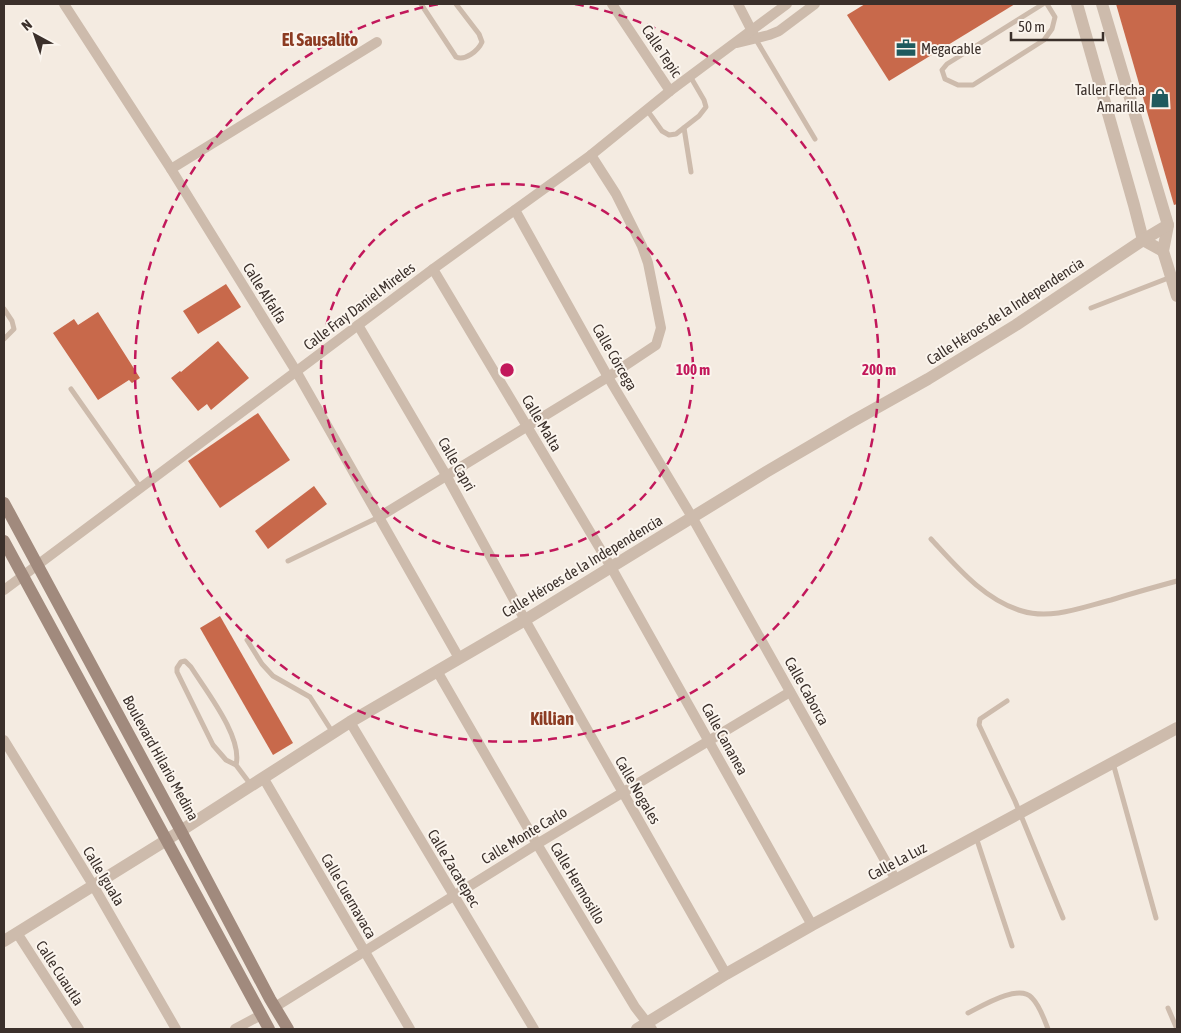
<svg xmlns="http://www.w3.org/2000/svg" width="1181" height="1033" font-family="'Asap Condensed',sans-serif">
<style>
.building{fill:#c8694b}
.lines{fill:none;stroke-linecap:round;stroke-linejoin:round}
.service{stroke:#cdbbac;stroke-width:5}
.minor{stroke:#cdbbac;stroke-width:10}
.tertiary{stroke:#cdbbac;stroke-width:12}
.secondary{stroke:#a18a7d;stroke-width:12}
.ring{fill:none;stroke:#c2185b;stroke-width:2.5;stroke-dasharray:9 6}
.labels{text-anchor:middle;dominant-baseline:central;stroke-width:4;stroke-linejoin:round;paint-order:stroke}
.poi-label{font-size:15px;fill:#3b302b;stroke:#fbf5ee;text-anchor:start}
.street-label{font-size:15px;fill:#3b302b;stroke:#fbf5ee}
.quarter-label{font-size:18px;font-weight:bold;fill:#8c3b22;stroke:#fbf5ee}
.centre{fill:#c2185b;stroke:#fbf5ee;stroke-width:2.5}
.ring-label{font-size:15px;text-anchor:middle;font-weight:bold;fill:#c2185b;stroke:#fbf5ee;stroke-width:4;stroke-linejoin:round;paint-order:stroke}
</style>
<rect width="100%" height="100%" fill="#f4ebe1"/>
<!-- building -->
<g class="building">
<polygon points="865,4 1015,4 889,81 847,15"/>
<polygon points="1116,4 1177,4 1177,204 1174,205"/>
<polygon points="226,284 241,307 198,334 183,311"/>
<polygon points="98,312 140,378 132,383 129,380 98,400 53,333 74,319 78,325"/>
<polygon points="218,341 249,378 211,410 207,404 198,411 171,378 180,371 181,372"/>
<polygon points="258,413 290,460 220,508 188,461"/>
<polygon points="314,486 327,504 268,549 255,531"/>
<polygon points="220,616 293,743 273,755 200,628"/>
</g>
<g class="lines">
<!-- service -->
<g class="service">
<path d="M421,4l35,53c9,4 22,-6 26,-15l-3,-8 -23,-30"/>
<polyline points="1043,4 947,64 942,70 945,79 958,85 973,85 1044,40 1052,29 1055,17 1047,4"/>
<polyline points="755,38 815,139"/>
<polyline points="647,110 662,131 669,135 676,134 699,116 706,107 704,100 690,76"/>
<polyline points="684,128 691,172"/>
<polyline points="1091,308 1171,277"/>
<polyline points="4,309 12,321 14,329 4,339"/>
<polyline points="71,389 140,487"/>
<path d="M931,539c25,27 53,61 91,72 29,9 61,-4 89,-11 22,-7 44,-13 66,-19"/>
<polyline points="288,561 379,517"/>
<polyline points="247,640 262,664 273,676 310,697 333,733"/>
<polyline points="1007,701 980,719 979,725 1015,801 1063,918"/>
<polyline points="1113,763 1156,918"/>
<path d="M236,765c7,-28 -30,-74 -45,-98l-6,-6 -4,1 -4,6v4l36,73 13,15 10,5 15,20"/>
<polyline points="976,837 1012,946"/>
<polyline points="1168,1008 1177,1029"/>
<path d="M968,1013c14,-7 51,-30 64,-15 8,8 12,21 16,31"/>
</g>
<!-- minor -->
<g class="minor">
<polyline points="64,4 171,169 296,371 459,658"/>
<polyline points="612,4 670,91"/>
<polyline points="738,4 754,35"/>
<polyline points="737,43 769,35 779,31 815,4"/>
<polyline points="171,169 377,42"/>
<polyline points="515,210 608,377 692,517 896,880"/>
<polyline points="433,269 611,567 812,925"/>
<polyline points="358,325 446,475 525,620 726,974"/>
<polyline points="379,517 608,377 656,345 661,328 648,263 642,246 616,194 591,155"/>
<polyline points="4,590 433,269 591,155 670,91 787,4"/>
<polyline points="437,671 537,844 635,1007 652,1029"/>
<polyline points="350,722 534,1029"/>
<polyline points="4,740 93,885 176,1029"/>
<polyline points="264,779 410,1029"/>
<polyline points="17,933 79,1029"/>
<polyline points="275,1007 537,844 790,692"/>
<polyline points="235,1029 261,1015"/>
</g>
<!-- tertiary -->
<g class="tertiary">
<polyline points="1077,4 1134,205 1143,240 1163,251"/>
<polyline points="1102,4 1168,225 1163,251 1177,296"/>
<polyline points="4,941 165,841 350,722 525,620 766,472 853,421 928,379 1016,325 1143,240 1168,225"/>
<polyline points="637,1029 726,974 812,925 1177,728"/>
</g>
<!-- secondary -->
<g class="secondary">
<polyline points="4,503 181,831 270,999 288,1029"/>
<polyline points="4,541 269,1029"/>
</g>
</g>
<!-- distance rings -->
<g class="ring">
<circle cx="507" cy="370" r="186"/>
<path d="M575 4A372 372 0 1 1 439 4"/>
</g>
<!-- icons -->
<defs>
<symbol id="office-bare" viewBox="-9 -9 18 18"><path d="M-6-3h4V-5.5h4V-3h4V5H-6ZM-1-4.5V-3h2v-1.5ZM-6 0V1H6V0Z" fill="#1f5a5e" stroke="#fbf5ee" stroke-width="2.5" paint-order="stroke"/></symbol>
<symbol id="shop-bare" viewBox="-9 -9 18 18"><path d="M-5-2.5h2.3a2.7 3.5 0 0 1 5.4 0H5L5.5 6h-11ZM-1.5-2.5h3a1.5 2.3 0 0 0-3 0Z" fill="#1f5a5e" stroke="#fbf5ee" stroke-width="2.5" paint-order="stroke"/></symbol>
</defs>
<g fill-rule="evenodd">
<use href="#office-bare" x="892" y="34" width="28" height="28"/>
<use href="#shop-bare" x="1146" y="84" width="28" height="28"/>
</g>
<g class="labels">
<!-- poi labels -->
<g class="poi-label">
<text x="921" y="48">Megacable</text>
<text x="1145" y="89" text-anchor="end">Taller Flecha<tspan x="1145" dy="17">Amarilla</tspan></text>
</g>
<!-- street labels -->
<g class="street-label">
<text transform="translate(662 51) rotate(56)">Calle Tepic</text>
<text transform="translate(265 293) rotate(58)">Calle Alfalfa</text>
<text transform="translate(359 306) rotate(-37)">Calle Fray Daniel Mireles</text>
<text transform="translate(1005 311) rotate(-33)">Calle Héroes de la Independencia</text>
<text transform="translate(615 357) rotate(60)">Calle Córcega</text>
<text transform="translate(542 423) rotate(59)">Calle Malta</text>
<text transform="translate(457 464) rotate(60)">Calle Capri</text>
<text transform="translate(582 566) rotate(-31)">Calle Héroes de la Independencia</text>
<text transform="translate(807 691) rotate(61)">Calle Caborca</text>
<text transform="translate(725 739) rotate(61)">Calle Cananea</text>
<text transform="translate(161 758) rotate(61)">Boulevard Hilario Medina</text>
<text transform="translate(638 790) rotate(60)">Calle Nogales</text>
<text transform="translate(524 835) rotate(-31)">Calle Monte Carlo</text>
<text transform="translate(897 861) rotate(-28)">Calle La Luz</text>
<text transform="translate(454 868) rotate(59)">Calle Zacatepec</text>
<text transform="translate(104 876) rotate(59)">Calle Iguala</text>
<text transform="translate(578 883) rotate(59)">Calle Hermosillo</text>
<text transform="translate(349 896) rotate(60)">Calle Cuernavaca</text>
<text transform="translate(60 973) rotate(57)">Calle Cuautla</text>
</g>
<!-- quarter labels -->
<g class="quarter-label">
<text x="320" y="39">El Sausalito</text>
<text x="552" y="718">Killian</text>
</g>
</g>
<circle cx="507" cy="370" r="8" class="centre"/>
<g class="ring-label">
<text x="693" y="375">100 m</text>
<text x="879" y="375">200 m</text>
</g>
<!-- border -->
<rect width="1181" height="1033" fill="none" stroke="#3b302b" stroke-width="10"/>
<!-- north arrow -->
<g transform="translate(35 35) rotate(320)" stroke="#fbf5ee" stroke-width="4" paint-order="stroke">
<path d="M0-4L9 19L0 12L-9 19Z" fill="#3b302b"/>
<text y="-8" font-size="14" font-weight="bold" text-anchor="middle" fill="#3b302b">N</text>
</g>
<!-- scale -->
<path d="M1011 32v8h92v-8" fill="none" stroke="#3b302b" stroke-width="2.5"/>
<text x="1018" y="32" font-size="15" fill="#3b302b" stroke="#fbf5ee" stroke-width="4" paint-order="stroke">50 m</text>
</svg>
